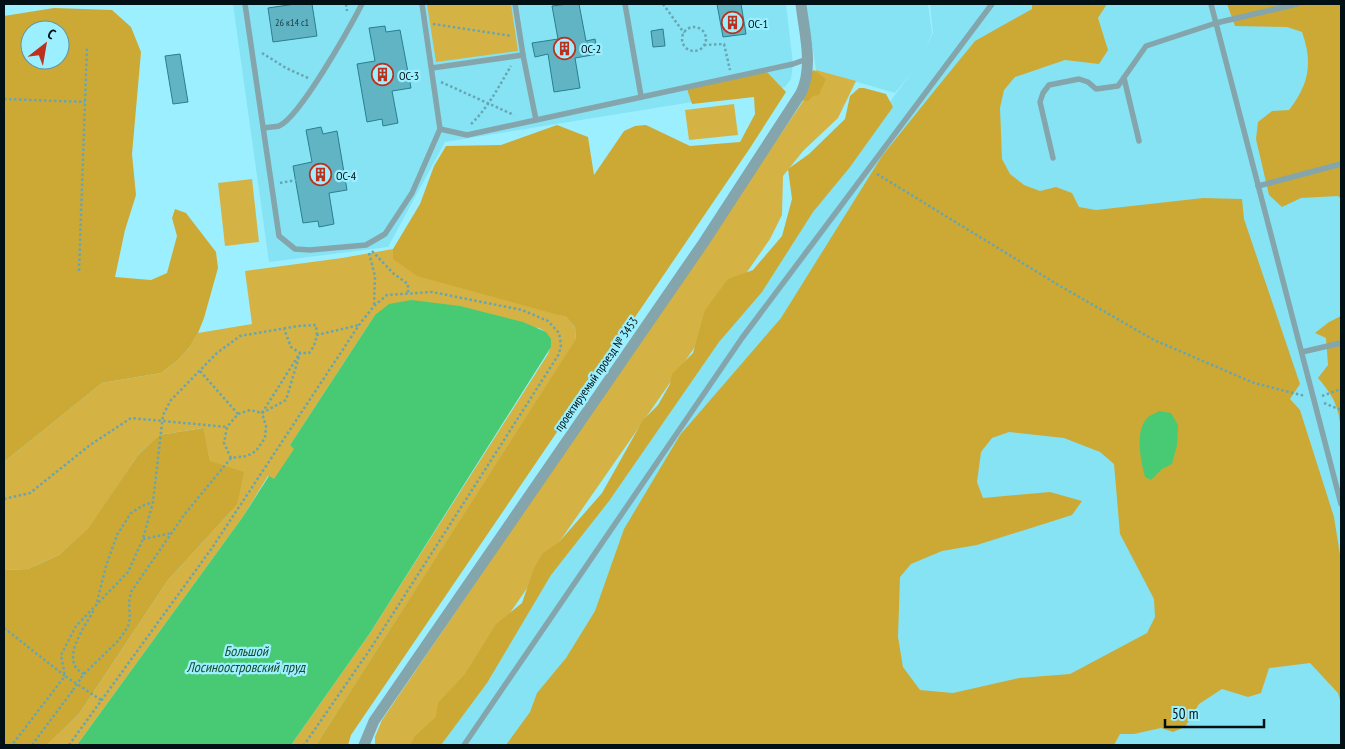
<svg xmlns="http://www.w3.org/2000/svg" width="1345" height="749" font-family="'PT Sans Narrow',sans-serif">
<style>
.built{fill:#86e3f4}
.green{fill:#d5b244}
.forest{fill:#cca935;fill-rule:evenodd}
.water{fill:#48ca74}
.building{fill:#61b4c3;stroke:#287f8e}
.lines{fill:none;stroke-linecap:round;stroke-linejoin:round}
.path{stroke:#68a5b1;stroke-width:2.5;stroke-dasharray:2.5 2.5;stroke-linecap:butt}
.lane{stroke:#84a5ab;stroke-width:5.5}
.street{stroke:#84a5ab;stroke-width:11}
.path-bridge{stroke:#68a5b1;stroke-width:2.5;stroke-dasharray:2.5 2.5;stroke-linecap:butt}
.labels{text-anchor:middle;dominant-baseline:central;stroke-width:4.5;stroke-linejoin:round;paint-order:stroke}
.number-label{font-size:10px;fill:#183940}
.poi-label{font-size:12px;fill:#001015;stroke:#9cefff;text-anchor:start}
.street-label{font-size:12px;fill:#001015;stroke:#9cefff}
.water-label{font-size:14px;font-style:italic;fill:#194b29;stroke:#9cefff}
</style>
<rect width="100%" height="100%" fill="#9cefff"/>
<!-- built -->
<g class="built">
<polygon points="233,4 786,4 793,64 791,79 785,87 445,142 388,247 269,262"/>
<polygon points="806,4 928,4 932,33 926,47 933,33 930,4 1341,4 1341,745 428,745 764,272 912,72 895,93 816,70"/>
</g>
<!-- green -->
<g class="green">
<polygon points="427,4 511,4 518,51 436,62"/>
<polygon points="816,70 856,81 838,118 803,151 783,176 782,215 770,239 418,745 375,745 375,737 382,720 810,91"/>
<polygon points="734,104 738,135 689,140 685,110"/>
<polygon points="252,179 259,242 225,246 218,183"/>
<path d="M393,249v10l173,58 9,10 1,13 -260,405h-25l79,-112 178,-279c5,-12 3,-20 -9,-26l-164,-13 -85,130 5,3 -21,32 -6,-4 -26,42 -165,227h-30l32,-31 89,-134 69,-75 -27,-44 -8,-33 -43,7 -21,20 -50,75 -29,25 -31,14 -24,1v-108l98,-79 59,-10 16,-12 12,-13 9,-15 54,-9 -7,-53 97,-13z"/>
</g>
<!-- forest -->
<g class="forest">
<path d="M1032,4h75l-9,14 10,32 -9,14 -34,-4 -50,17 -11,13 -4,18 2,51 8,15 14,11 16,6 16,-4 16,6 7,14 17,3 107,-12 39,1 2,20 56,165 -10,15 10,11 34,107 7,44v142l-3,-10 -28,-30 -41,5 -8,25 -13,4 -26,-8 -23,15 -14,23 -12,5 -12,-4 -27,6h-14l-6,11h-608l24,-33 7,-19 29,-35 29,-47 29,-82 56,-94 101,-117 101,-162 53,-66 40,-49 57,-32zM1009,432l55,6 36,14 14,12 6,70 34,65 1,18 -8,16 -77,41 -51,4 -66,15 -33,-3 -17,-23 -5,-30 2,-60 11,-13 31,-13 35,-6 95,-30 10,-14 -32,-9 -67,6 -6,-16 4,-30 11,-14z"/>
<path d="M1227,4h114v195l-3,-3 -37,2 -19,9 -13,-12 -13,-56 2,-17 14,-11 17,-1c20,-26 24,-47 13,-78l-15,-5 -52,-1z"/>
<path d="M54,8l58,2 19,17 10,25 -9,102 4,41 -11,35 -10,47 36,3 16,-7 10,-37 -5,-18 3,-9 11,4 30,39 2,16 -14,50 -6,15 -9,15 -12,13 -16,12 -59,10 -98,79v-446zM30,30h30v30h-30z"/>
<polygon points="814,70 826,79 819,95 813,96 808,101 800,100 811,72"/>
<polygon points="767,72 786,92 750,148 351,735 348,745 316,745 576,339 575,327 566,317 417,276 393,259 393,249 420,204 434,166 446,146 501,145 557,125 588,137 594,175 624,131 635,126 646,125 690,146 740,142 755,114 754,97 692,104 687,89"/>
<polygon points="859,88 864,88 886,94 893,107 850,167 813,212 762,292 719,342 609,501 551,575 487,683 441,745 410,745 415,736 436,717 438,703 465,674 496,624 522,603 534,568 543,553 559,542 602,493 643,420 658,405 670,384 672,374 693,353 705,310 728,279 753,270 782,236 792,199 788,169 809,154 845,119 850,96"/>
<path d="M1341,316v121c-1,-27 -5,-38 -23,-59l10,-13 -2,-27 -11,-5 14,-11z"/>
<polygon points="203,428 210,461 244,472 237,505 168,580 79,714 47,745 4,745 4,570 28,569 59,555 88,529 138,455 159,435"/>
</g>
<!-- water -->
<g class="water">
<polygon points="411,300 460,306 523,322 546,332 551,339 551,347 370,633 291,745 77,745 242,518 269,476 274,479 294,449 290,445 375,315 389,304"/>
<path d="M1159,411l12,2 7,12 -1,20 -5,19 -10,5 -11,11 -6,-3c-4,-16 -11,-47 3,-60 3,-2 8,-4 11,-6z"/>
</g>
<!-- building -->
<g class="building">
<polygon points="295,4 312,4 317,36 273,42 268,8"/>
<polygon points="568,4 579,4 586,41 595,39 598,54 575,58 580,88 554,92 548,54 535,57 532,43 558,39 552,6"/>
<polygon points="717,4 741,4 746,34 723,37"/>
<polygon points="385,26 386,32 400,30 411,88 392,91 398,123 383,126 382,119 367,122 357,64 375,61 369,28"/>
<polygon points="663,29 665,46 653,47 651,31"/>
<polygon points="180,54 188,102 173,104 165,56"/>
<polygon points="321,127 323,134 337,131 347,190 329,193 334,224 319,227 318,221 303,223 293,166 312,162 306,130"/>
</g>
<g class="lines">
<!-- path -->
<g class="path">
<polyline points="346,4 347,11"/>
<polyline points="663,4 684,33"/>
<polyline points="433,24 512,36"/>
<circle cx="694" cy="39" r="12"/>
<polyline points="704,45 724,44 730,70"/>
<polyline points="262,53 286,68 308,78"/>
<polyline points="441,82 514,115"/>
<polyline points="4,99 85,102"/>
<path d="M471,124c17,-16 28,-38 40,-58"/>
<polyline points="877,174 1060,286 1154,340 1254,383 1305,396"/>
<polyline points="280,183 296,180"/>
<polyline points="372,251 394,274 408,284 408,293"/>
<polyline points="369,253 375,276 374,306"/>
<polyline points="79,271 87,47"/>
<polyline points="200,371 238,414"/>
<polyline points="1322,396 1341,389"/>
<polyline points="1324,403 1341,410"/>
<polyline points="231,458 224,443 227,427 238,414 250,410 262,413 300,353 291,347 284,329"/>
<polyline points="4,499 30,493 90,445 131,418 227,427"/>
<polyline points="143,539 172,533"/>
<polyline points="97,602 106,566 117,535 131,513 142,506 153,502"/>
<polyline points="4,628 65,676 12,745"/>
<path d="M84,674c-26,-13 1,-47 10,-64"/>
<polyline points="81,678 84,674 118,641 128,627 130,618 129,603 131,592 184,515 231,458 247,456 256,451 265,438 266,426 262,413 286,400 300,353 309,353 314,346 317,335 359,325"/>
<polyline points="101,700 65,676 61,655 76,626 128,572 143,539 153,502 163,415 171,400 217,353 240,336 298,326 316,325 317,335"/>
<polyline points="32,745 73,690"/>
<polyline points="69,745 212,548 359,325 374,306 387,295 432,292 522,310 548,321 559,333 561,345 559,354 371,648 304,745"/>
</g>
<!-- lane -->
<g class="lane">
<polyline points="245,4 279,236 295,249 310,250 366,245 385,234 412,193 440,129 422,4"/>
<polyline points="515,4 523,55"/>
<polyline points="625,4 641,96"/>
<polyline points="1211,4 1341,504"/>
<polyline points="432,68 523,55 536,120"/>
<polyline points="1124,78 1139,141"/>
<path d="M264,128c4,-1 11,-1 15,-2 21,-9 71,-99 83,-122"/>
<polyline points="440,129 467,135 793,64 807,59"/>
<polyline points="1053,158 1040,102 1043,93 1049,85 1079,79 1088,82 1096,89 1118,86 1146,46 1216,23 1297,4"/>
<polyline points="1258,186 1341,164"/>
<polyline points="1302,352 1341,343"/>
<polyline points="464,745 742,338 992,4"/>
</g>
<!-- street -->
<path class="street" d="M364,745l10,-24 330,-479 97,-149c13,-27 3,-61 0,-89"/>
<!-- path-bridge -->
<polyline class="path-bridge" points="73,690 81,678"/>
</g>
<!-- icons -->
<defs>
<symbol id="building-ring" viewBox="-11 -11 22 22"><circle r="9.5" fill="#9cefff" stroke="#bd301e" stroke-width="1.5"/><path d="M-4-6H4V6H1V3H-1V6H-4ZM-2.5-4.3h1.7v1.8h-1.7ZM.8-4.3h1.7v1.8H.8ZM-2.5-1h1.7V.8h-1.7ZM.8-1h1.7V.8H.8Z" fill="#bd301e"/></symbol>
</defs>
<g fill-rule="evenodd">
<use href="#building-ring" x="720" y="10" width="25" height="25"/>
<use href="#building-ring" x="552" y="36" width="25" height="25"/>
<use href="#building-ring" x="370" y="62" width="25" height="25"/>
<use href="#building-ring" x="308" y="162" width="25" height="25"/>
</g>
<g class="labels">
<!-- number labels -->
<g class="number-label">
<text x="292" y="22">26 к14 с1</text>
</g>
<!-- poi labels -->
<g class="poi-label">
<text x="748" y="23">ОС-1</text>
<text x="581" y="48">ОС-2</text>
<text x="399" y="75">ОС-3</text>
<text x="336" y="175">ОС-4</text>
</g>
<!-- street labels -->
<g class="street-label">
<text transform="translate(596 374) rotate(-55)">проектируемый проезд № 3453</text>
</g>
<!-- water labels -->
<g class="water-label">
<text x="246" y="651">Большой<tspan x="246" dy="16">Лосиноостровский пруд</tspan></text>
</g>
</g>
<!-- border -->
<rect width="1345" height="749" fill="none" stroke="#001015" stroke-width="10"/>
<!-- north arrow -->
<g transform="translate(45 45) rotate(31)"><circle r="24" fill="#9cefff" stroke="#5e96a1"/>
<path d="M0-4L9 19L0 12L-9 19Z" fill="#bd301e"/>
<text y="-8" font-size="14" font-weight="bold" text-anchor="middle" fill="#001015">С</text>
</g>
<!-- scale -->
<path d="M1165 719v8h99v-8" fill="none" stroke="#001015" stroke-width="2.5"/>
<text x="1172" y="719" font-size="15" fill="#001015" stroke="#9cefff" stroke-width="4" paint-order="stroke">50 m</text>
</svg>
